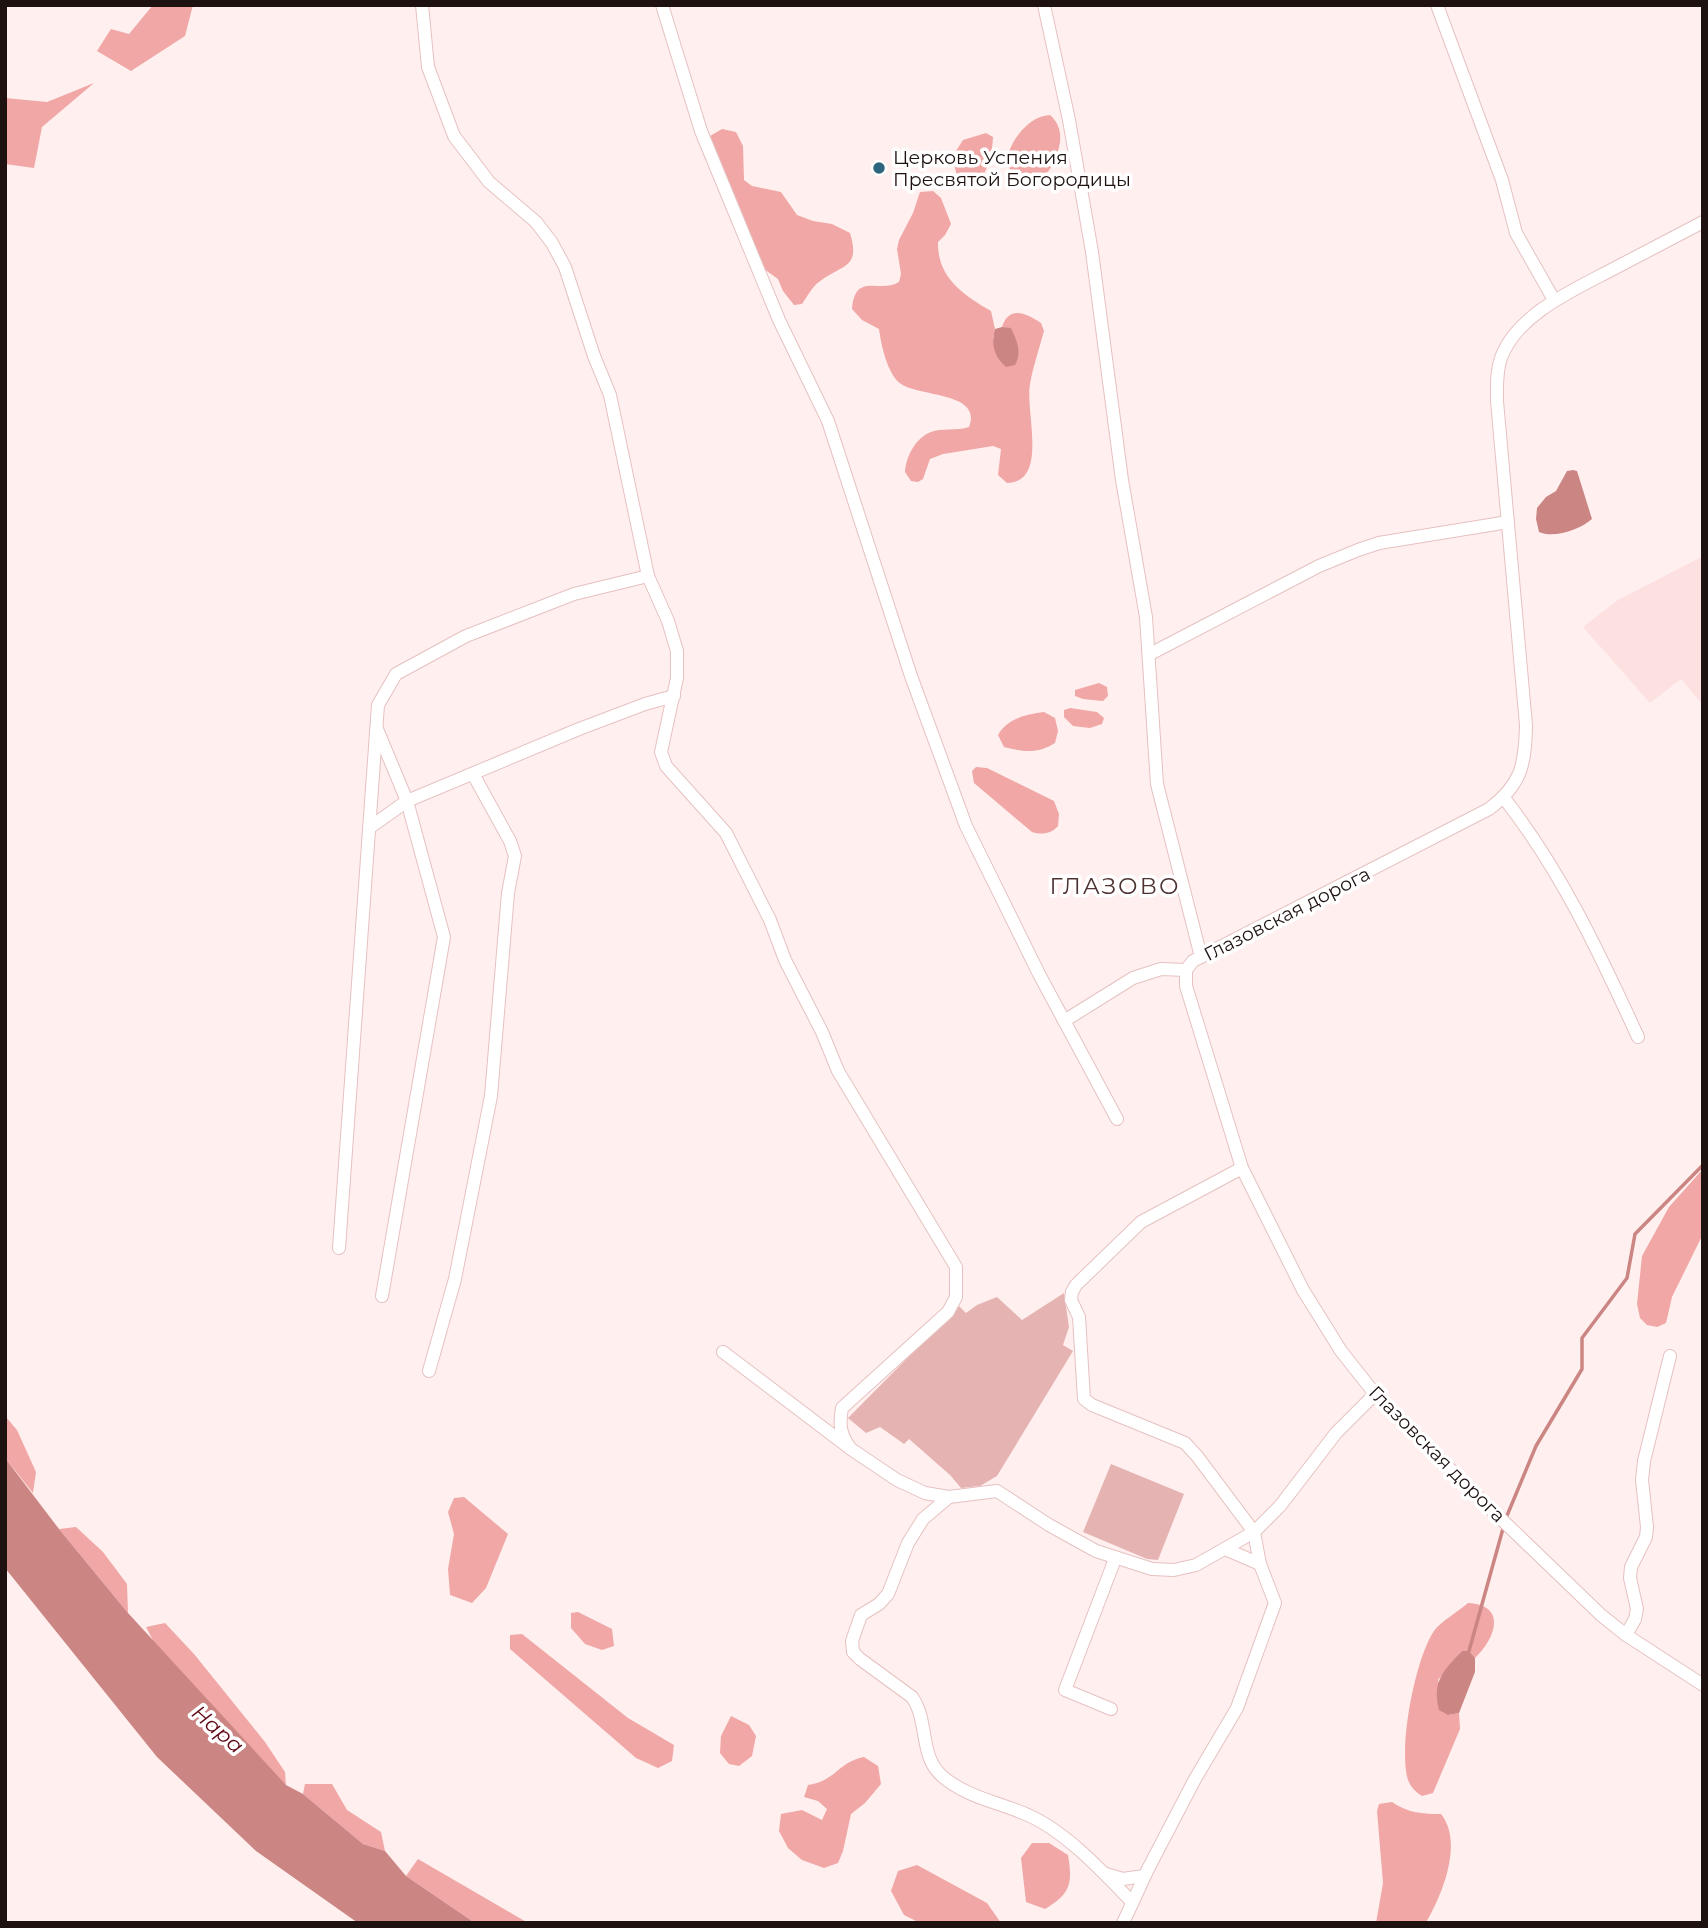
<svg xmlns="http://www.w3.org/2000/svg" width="1708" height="1928" font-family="Montserrat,sans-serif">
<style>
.built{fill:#fde1e0}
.green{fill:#e5b4b2}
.forest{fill:#f0a7a5}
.water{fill:#cb8583}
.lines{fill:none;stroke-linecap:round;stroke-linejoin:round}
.stream{stroke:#cb8583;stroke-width:3.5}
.minor-casing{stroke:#e6c1c0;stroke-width:14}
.minor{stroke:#fff;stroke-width:12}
.poi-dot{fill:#2d657f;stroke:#fff;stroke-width:2.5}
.labels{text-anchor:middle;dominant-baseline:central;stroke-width:7;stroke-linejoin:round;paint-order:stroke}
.poi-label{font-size:19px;fill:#1e1211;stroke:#fff;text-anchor:start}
.street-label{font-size:19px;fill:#1e1211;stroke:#fff}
.water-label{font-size:21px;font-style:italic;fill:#5f0815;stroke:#fff}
.quarter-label{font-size:23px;letter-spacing:2px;fill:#4f3232;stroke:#fff}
</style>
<rect width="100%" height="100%" fill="#fff0ef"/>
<!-- built -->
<polygon class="built" points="1703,556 1703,705 1681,679 1650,703 1583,627 1618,600"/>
<!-- green -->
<g class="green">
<polygon points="1064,1293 1069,1327 1063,1345 1073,1351 997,1476 980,1486 961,1488 950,1475 909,1439 904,1444 880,1427 866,1433 848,1418 959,1306 966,1313 977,1305 997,1297 1022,1320"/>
<polygon points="1111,1464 1184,1494 1158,1560 1147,1559 1083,1532"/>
</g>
<!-- forest -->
<g class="forest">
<polygon points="153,5 193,5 185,36 131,71 97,51 111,29 129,34"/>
<polygon points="94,83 42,127 34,168 5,164 5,98 47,102"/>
<path d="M1050,115c18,16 9,39 -2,57l-8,4 -26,-2 -8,-10c2,-20 21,-48 44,-49z"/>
<path d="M722,129l14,3 7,14 1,34 8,6 29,6 16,23 16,6 19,3 18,9c11,36 -8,31 -31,49 -7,5 -12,15 -17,22l-8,1 -11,-14 -5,-12 -14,-10 -33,-83 -21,-43v-7z"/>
<path d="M986,133l7,4c-1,17 -4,33 -16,46l-10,2 -9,-6 -6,-22 11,-17z"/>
<path d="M933,191l8,7 10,26 -6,11 -7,7c-1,35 25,53 53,69l4,18 -2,10 18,-10 -9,-2c7,-22 24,-14 39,-4l3,8c-5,18 -11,36 -14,53 -5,28 19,98 -23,99l-9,-8 3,-26 -8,-3 -50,8 -13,5 -7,20 -5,3 -7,-1 -6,-9c1,-15 10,-34 26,-40 10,-4 26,-1 38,-5 14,-35 -49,-30 -68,-43 -14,-10 -20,-40 -22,-55l-17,-9 -10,-11c3,-38 28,-15 47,-27l2,-8 -4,-25 2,-9 14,-27 7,-21z"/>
<polygon points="1099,683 1107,687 1108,696 1103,701 1083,699 1075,696 1075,690"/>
<polygon points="1070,708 1097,712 1104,718 1102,724 1090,728 1073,726 1064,717 1064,710"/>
<path d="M1044,712l11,6 3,13 -3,12c-17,11 -31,9 -51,4l-6,-12c9,-16 28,-21 46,-23z"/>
<path d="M976,767l11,1 67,33 5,13 -1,12c-7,8 -16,9 -26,6l-58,-49 -2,-12z"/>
<polygon points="1703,1169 1703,1234 1672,1297 1666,1323 1657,1327 1647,1325 1640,1318 1637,1304 1642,1256 1669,1207"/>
<polygon points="5,1416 17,1430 36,1472 33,1493 5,1458"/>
<polygon points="464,1497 508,1534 486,1588 472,1603 450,1595 448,1569 454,1534 448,1512 454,1498"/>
<polygon points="76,1527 103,1552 127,1584 128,1613 59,1529"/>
<path d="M1468,1603c40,2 27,36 7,55l-6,-7h-7l-24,29 10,35 11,-2 1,16 -27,64 -11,3c-6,-4 -11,-8 -14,-16 -10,-32 7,-121 26,-149 6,-9 25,-20 34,-28z"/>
<polygon points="578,1612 612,1629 614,1646 602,1650 585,1644 571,1628 571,1613"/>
<polygon points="165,1623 194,1654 265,1742 285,1772 286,1786 156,1646 146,1627"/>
<polygon points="522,1634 628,1718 674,1745 672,1761 658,1768 636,1758 510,1649 510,1635"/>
<polygon points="731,1716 749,1725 756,1736 752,1756 739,1766 729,1764 720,1753 721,1736"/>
<path d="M864,1757l14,9 3,18 -16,19 -14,11 -8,37 -5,12 -14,5 -22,-8 -14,-12 -9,-17 2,-17 21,-4 20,10 5,-11 -9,-8 -14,-4 4,-12c28,-4 30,-23 56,-28z"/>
<polygon points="305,1784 332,1784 347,1810 381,1832 385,1851 363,1844 303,1794"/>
<path d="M1392,1802c16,11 31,12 49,12 23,29 1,81 -15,109h-50l7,-40 -6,-72 2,-7z"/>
<path d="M1032,1843h17l19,12c5,29 2,39 -23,54l-19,-7 -5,-44z"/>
<polygon points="418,1859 528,1923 475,1923 406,1876"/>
<polygon points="917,1865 987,1903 1001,1923 920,1923 904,1915 891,1891 898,1871"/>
</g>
<!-- water -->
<g class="water">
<path d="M1002,327l9,1c6,13 11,24 4,37l-9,2c-12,-11 -15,-22 -11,-38z"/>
<path d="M1573,470l4,1 15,48c-11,10 -38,20 -53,13l-3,-13 1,-11 9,-11 10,-6 11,-20z"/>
<polygon points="5,1458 59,1529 128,1613 286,1785 303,1794 363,1844 385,1851 406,1876 475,1923 358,1923 256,1851 157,1757 5,1568"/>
<path d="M1462,1651h7l6,7v14l-16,41 -11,2 -9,-5c-7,-29 4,-39 23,-59z"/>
</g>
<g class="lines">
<!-- stream -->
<g class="stream">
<polyline points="1506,1518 1536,1446 1582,1369 1582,1338 1627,1278 1635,1234 1703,1165"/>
<polyline points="1469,1651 1504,1525"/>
</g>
<defs>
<g id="minor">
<path d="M422,5l6,62 26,69 35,46 47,40 16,21 13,24 29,89 16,39 38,181 20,45 9,30v27l-16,74 5,14 60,67 44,87 15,40 37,72 16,39 118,196v30l-8,15 -106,96c-3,17 -2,27 9,41"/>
<polyline points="662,5 701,131 779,320 828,421 911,676 966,826 1039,974 1117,1119"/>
<polyline points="1044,5 1069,120 1092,252 1122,480 1146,617 1157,784 1201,957"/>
<polyline points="1437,5 1502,180 1516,233 1554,300"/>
<path d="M1703,222c-29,15 -57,30 -86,45 -39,21 -100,46 -116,91 -5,14 -4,29 -4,43l29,324c-1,40 -4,59 -37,84l-296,152 -7,9v16l56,182 61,122 38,61 34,43 98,98 128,123 25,20 77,50"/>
<polyline points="1150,654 1319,566 1358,550 1379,543 1508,522"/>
<polyline points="377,729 407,801 444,937 382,1296"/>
<path d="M1504,798c57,73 95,154 134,239"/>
<polyline points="369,828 407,801 579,729 645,704 674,696"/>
<polyline points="1064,1021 1133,978 1161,969 1186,970"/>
<polyline points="339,1248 378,705 396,674 466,636 574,594 648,576"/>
<polyline points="723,1352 851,1449 897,1480 925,1493 949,1497 997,1491 1049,1525 1096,1551 1152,1569 1174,1570 1196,1565 1254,1532 1280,1506 1336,1433 1375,1394"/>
<polyline points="429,1371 455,1279 491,1096 508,893 515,856 510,841 473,774"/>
<path d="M949,1497l-26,22 -15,24 -20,51 -9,10 -18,11 -9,26 1,11 7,7 52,38c17,24 7,59 30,79 25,22 58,26 88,40 37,17 73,56 102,86"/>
<polyline points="1225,1549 1260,1564"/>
<polyline points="1626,1635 1635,1619 1637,1609 1630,1578 1631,1567 1646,1537 1647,1527 1642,1480 1644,1461 1670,1356"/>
<polyline points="1111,1709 1065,1690 1115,1559"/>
<polyline points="1106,1874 1123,1879 1144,1876"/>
<polyline points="1123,1923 1148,1869 1195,1779 1237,1708 1275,1603 1260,1564 1254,1532 1197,1456 1185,1443 1092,1405 1084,1399 1079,1317 1071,1300 1072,1292 1076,1285 1141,1222 1242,1168"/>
</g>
</defs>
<!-- minor casing -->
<use href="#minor" class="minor-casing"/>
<!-- minor -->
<use href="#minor" class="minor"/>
</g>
<!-- markers -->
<circle class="poi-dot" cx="879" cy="168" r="7"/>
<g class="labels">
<!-- poi labels -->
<g class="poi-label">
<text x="893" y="157">Церковь Успения<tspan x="893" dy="22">Пресвятой Богородицы</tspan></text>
</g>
<!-- street labels -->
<g class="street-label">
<text transform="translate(1287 914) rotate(-27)">Глазовская дорога</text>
<text transform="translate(1437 1454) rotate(45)">Глазовская дорога</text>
</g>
<!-- water labels -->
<g class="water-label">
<text transform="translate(218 1729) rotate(41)">Нара</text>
</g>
<!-- quarter labels -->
<g class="quarter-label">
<text x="1115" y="886">ГЛАЗОВО</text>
</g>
</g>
<!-- border -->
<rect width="1708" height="1928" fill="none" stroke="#1e1211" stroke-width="14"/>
</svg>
